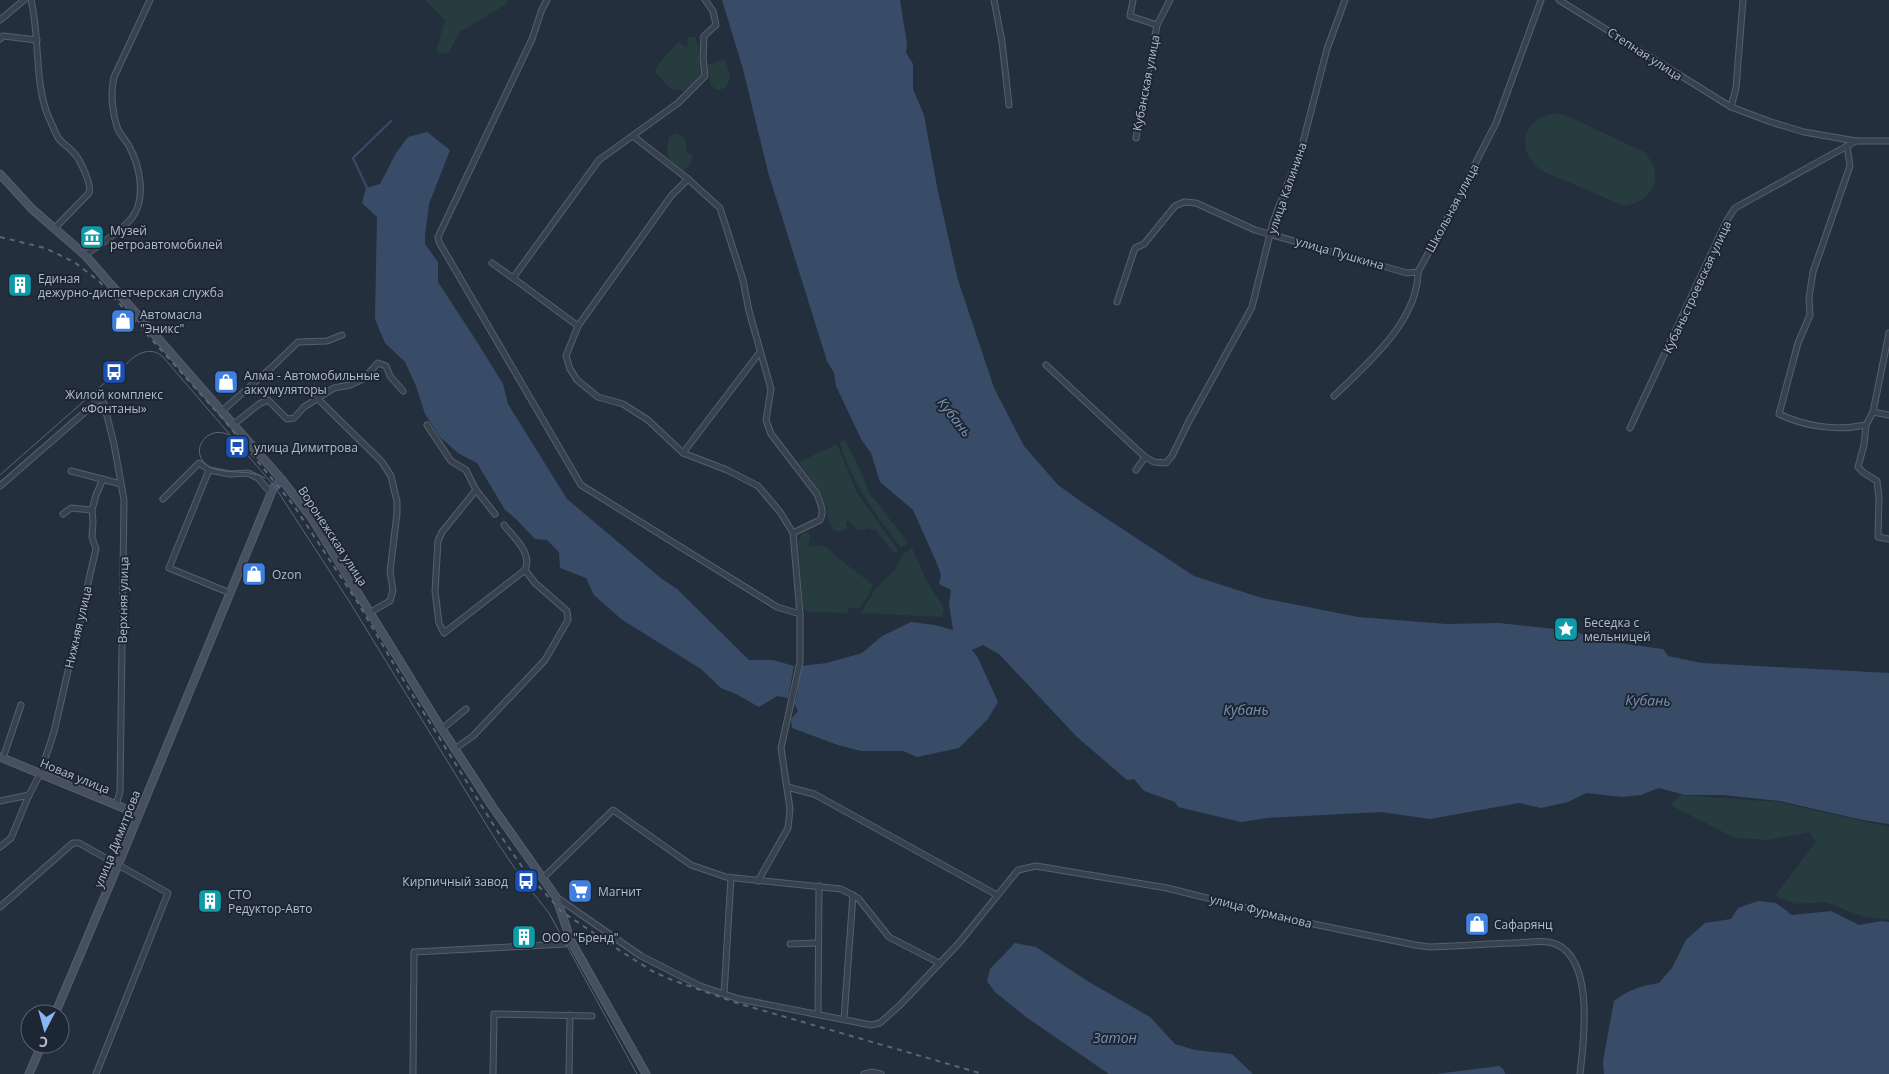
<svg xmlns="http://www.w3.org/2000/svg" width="1889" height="1074" font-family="'Open Sans',sans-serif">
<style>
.green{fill:#263c3f}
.water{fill:#394c67}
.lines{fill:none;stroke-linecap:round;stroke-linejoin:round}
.stream{stroke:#394c67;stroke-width:2}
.street-casing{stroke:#565f6c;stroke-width:7}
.secondary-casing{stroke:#565f6c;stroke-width:9}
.street{stroke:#38414e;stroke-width:5}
.secondary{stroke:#465061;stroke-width:7}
.tram{stroke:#5a6575;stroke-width:1}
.rail{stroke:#5a6575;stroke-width:2;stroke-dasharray:5 5;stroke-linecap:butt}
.labels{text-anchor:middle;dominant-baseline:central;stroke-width:4;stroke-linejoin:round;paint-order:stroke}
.street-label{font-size:12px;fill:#b4bcc9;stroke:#1d2633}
.poi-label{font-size:12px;fill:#b4bcc9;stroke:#1d2633;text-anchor:start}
.water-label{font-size:14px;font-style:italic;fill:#7c92b1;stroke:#1d2633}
</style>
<rect width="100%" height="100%" fill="#242f3e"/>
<!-- green -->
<g class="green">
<polygon points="425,0 508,0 505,5 460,32 449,52 439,54 437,48 445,20"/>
<path d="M688,37h7c5,12 4,25 6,38l-17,16 -13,-2 -16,-17 5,-10 18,-20 9,5z"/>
<polygon points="725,59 730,75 726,88 717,90 711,85 707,65"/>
<path d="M1556,113l12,3 76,36c22,23 10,49 -20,54l-82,-35c-28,-21 -20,-53 14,-58z"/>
<path d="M677,133l6,3 4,10 -1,6 7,4 -4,9 -6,6c-15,-10 -18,-16 -14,-34z"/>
<path d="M845,440l18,36 5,15 40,52 -7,5c-24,-33 -51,-66 -61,-106z"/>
<polygon points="837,444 857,493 898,550 894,553 876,530 868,528 865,530 858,530 848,521 846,522 847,528 841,532 833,530 826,514 827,508 822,495 799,462"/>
<path d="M803,533h6l1,8 -4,3 3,3c9,-3 20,-2 25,8l38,29 1,3 -13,21h-12l-1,5 -39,-1 -5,-4 -5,-68z"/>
<polygon points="912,548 927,582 944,608 942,617 861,613 876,588 895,570 902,555"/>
<polygon points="1681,795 1778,802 1889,827 1889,920 1861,916 1825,902 1796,904 1775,896 1816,842 1809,832 1768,840 1735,838 1670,805"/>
</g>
<!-- water -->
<g class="water">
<polygon points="722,0 900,0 907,44 906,53 913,64 913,89 924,115 938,192 958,280 994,388 1024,446 1058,485 1086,505 1194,576 1262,598 1358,617 1446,624 1499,623 1573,631 1604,641 1663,649 1668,656 1702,663 1889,673 1889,824 1863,820 1780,801 1723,795 1685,795 1659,788 1641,795 1622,797 1586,793 1568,802 1541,808 1519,803 1430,819 1381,812 1267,818 1241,822 1178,807 1175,802 1144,791 1134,779 1127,780 1077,737 999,654 983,645 972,650 978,658 998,702 987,720 959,748 917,757 903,751 861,751 838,745 792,728 791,719 798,711 794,703 797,696 801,666 827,663 862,653 882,636 911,622 935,625 953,630 949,603 951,590 939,584 941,575 936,561 913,510 880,482 871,453 861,439 836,386 834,373 827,361 768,172 743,69"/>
<polygon points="427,132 450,150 429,204 425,236 425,244 438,262 438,282 479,345 503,384 508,404 567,499 662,579 677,589 749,660 773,660 794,666 788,698 777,696 759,707 736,694 721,688 701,669 621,619 594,595 586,578 560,568 559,552 547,540 535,539 515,518 505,510 477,463 458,453 440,437 425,414 416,386 405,362 385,343 375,319 377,217 362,203 366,188 380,184 396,153 408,137"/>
<path d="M1758,901l18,2 16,12 39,-4 28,14 23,-4 7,1v152h-285l-1,-13 11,-60c14,-11 27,-15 45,-18l13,-15 14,-28 19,-17 26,-4 7,-11z"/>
<polygon points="1015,943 1036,947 1089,982 1150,1017 1175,1044 1195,1050 1232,1054 1253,1074 1109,1074 1026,1017 995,992 987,981 990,969"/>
<polygon points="1499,1066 1504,1070 1505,1074 1436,1074"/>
</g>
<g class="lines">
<!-- stream -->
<polyline class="stream" points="368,190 353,158 391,121"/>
<defs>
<g id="street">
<path d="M31,0c9,36 3,85 18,118 3,6 6,15 10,21 4,5 10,8 14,13 7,7 19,32 16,41l-34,35"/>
<polyline points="547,0 542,9 532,39 438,237 439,242 581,485 777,607 800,614"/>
<polyline points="994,0 1002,42 1009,105"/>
<polyline points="1133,0 1130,16 1157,25"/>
<polyline points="1559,0 1731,107 1771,122 1804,132 1856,141 1889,141"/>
<polyline points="0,20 24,0"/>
<polyline points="0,39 3,36 37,40"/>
<polyline points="1731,107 1736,88 1743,0"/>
<path d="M633,136l55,43 32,29 23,72 6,31 22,78 -5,31 5,14 46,60c3,9 8,17 3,26l-27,13"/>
<polyline points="1136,138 1157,25 1170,0"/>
<path d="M1847,146l3,20 -37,106 -4,26 1,17 -12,28 -19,71c27,13 58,17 87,11l7,-13 16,-79"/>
<polyline points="688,179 671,196 578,326 566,356 570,369 577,380 598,397 623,404 648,420 683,453 727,470 758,486 780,512 793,533 800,614 800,662 781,748 790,809 788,828 758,881"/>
<path d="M85,255c15,-11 34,-22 46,-36 16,-19 9,-53 -2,-73 -4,-7 -9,-11 -12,-19 -5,-17 -7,-33 -3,-50l36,-77"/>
<polyline points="492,263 513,278"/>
<polyline points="1117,302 1135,248 1144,244 1175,206 1184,202 1196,203 1255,230 1407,273 1418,272"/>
<polyline points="578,326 513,278 599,160 678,103 705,76 703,58 704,36 716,25 713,11 705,0"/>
<polyline points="1046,365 1145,457"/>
<path d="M1334,396c33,-32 84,-75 84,-124l34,-63 44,-86 45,-123"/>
<polyline points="317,398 382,462 391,476 397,502 397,513 390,572 393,590 390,601 369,613"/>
<polyline points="222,411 271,368 298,342 327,341 342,335"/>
<polyline points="1873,412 1889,415"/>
<polyline points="234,424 259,404 268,400 287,419 294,418 304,407 334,388 350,385 363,379 378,363 386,366 390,376 403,391"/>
<polyline points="427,425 451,461 466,470 476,490 495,514"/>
<polyline points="1866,425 1864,445 1858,467 1864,473 1877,481 1879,498 1878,537 1889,539"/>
<polyline points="1630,428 1727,220 1735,208 1856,141"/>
<polyline points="683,453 760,352"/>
<polyline points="1136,470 1145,457 1154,462 1166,463 1172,456 1188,423 1252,307 1273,222 1302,146 1327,49 1345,0"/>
<polyline points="71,471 121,484"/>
<polyline points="0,486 101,398 104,404 114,444 124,500 120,792 116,805"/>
<path d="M476,490l-34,42 -4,9 -3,50 4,32 5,10 81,-63c8,-17 -12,-33 -21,-45"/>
<polyline points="163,499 199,463 209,470"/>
<polyline points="63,514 71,508 92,510"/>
<polyline points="230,593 169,568 209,470 230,474 248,473 258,478 271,493"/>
<polyline points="442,729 466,709"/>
<polyline points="456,748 473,736 545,660 568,620 567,611 535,583 525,570"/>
<polyline points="3,758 21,705"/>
<polyline points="787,787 814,794 997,895"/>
<polyline points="0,801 29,795"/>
<polyline points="0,847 11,838 29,795 40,774 54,732 74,645 83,615 85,596 96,549 92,537 93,522 92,510 96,495 103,479"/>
<polyline points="543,878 613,810 691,865 726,877 841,889 858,898 889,937 939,963"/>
<path d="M556,897l85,59 59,30 39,13 132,26 9,-2 20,-18 59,-62 59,-73 18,-4 131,22 132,33 116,24 14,2c28,-1 57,-3 85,-4 11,0 24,-3 35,-1 47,9 35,99 31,132"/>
<polyline points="0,907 73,843 79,843 168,893 96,1074"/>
<polyline points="790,944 818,943"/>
<polyline points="724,994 731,878"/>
<polyline points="818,1014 819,886"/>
<polyline points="844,1019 853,895"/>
<polyline points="413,1074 414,952 564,944 571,941"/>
<polyline points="493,1074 494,1014 592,1016"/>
<polyline points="569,1074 570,1015"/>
<polyline points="864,1074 872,1072 881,1074"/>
</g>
<g id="secondary">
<polyline points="0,174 32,209 85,255 282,480 311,517 438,723 492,806 556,897 571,941 646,1074"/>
<polyline points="0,757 138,814"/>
<polyline points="55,1014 118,865 270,496 273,488 282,480"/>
<polyline points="29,1074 42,1044"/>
</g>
</defs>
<!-- street casing -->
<use href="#street" class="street-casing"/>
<!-- secondary casing -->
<use href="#secondary" class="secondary-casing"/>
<!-- street -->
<use href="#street" class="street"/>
<!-- secondary -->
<use href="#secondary" class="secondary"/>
<!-- tram -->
<g class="tram">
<path d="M231,436c-9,-5 -17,-5 -25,1 -5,5 -8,11 -6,18 7,25 47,11 65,23"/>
<path d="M0,475l134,-118c11,-7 20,-8 29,0l112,130 74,114 148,241 25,37 27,34 88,161"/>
</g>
<!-- rail -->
<polyline class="rail" points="0,237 45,248 74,262 99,281 224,420 294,506 358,603 399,673 496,829 525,871 561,911 619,950 652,971 672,980 737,1003 983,1074"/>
</g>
<!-- icons -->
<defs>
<symbol id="museum-square" viewBox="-11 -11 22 22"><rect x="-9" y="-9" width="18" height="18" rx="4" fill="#0f9aa8" stroke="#1d2633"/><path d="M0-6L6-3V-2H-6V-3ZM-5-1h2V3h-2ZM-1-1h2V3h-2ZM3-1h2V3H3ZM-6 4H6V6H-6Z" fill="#fff"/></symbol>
<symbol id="building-square" viewBox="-11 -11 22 22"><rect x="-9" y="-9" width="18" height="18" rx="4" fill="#0f9aa8" stroke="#1d2633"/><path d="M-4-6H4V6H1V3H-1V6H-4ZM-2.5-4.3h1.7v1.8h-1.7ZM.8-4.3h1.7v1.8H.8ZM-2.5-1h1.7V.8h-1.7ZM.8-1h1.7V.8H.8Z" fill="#fff"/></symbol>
<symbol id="shop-square" viewBox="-11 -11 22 22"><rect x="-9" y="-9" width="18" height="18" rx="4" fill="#3f7fe0" stroke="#1d2633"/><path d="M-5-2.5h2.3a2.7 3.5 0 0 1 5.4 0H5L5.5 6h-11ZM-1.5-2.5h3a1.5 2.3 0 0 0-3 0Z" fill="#fff"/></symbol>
<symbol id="bus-square" viewBox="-11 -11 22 22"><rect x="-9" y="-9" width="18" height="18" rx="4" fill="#1a4fb4" stroke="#1d2633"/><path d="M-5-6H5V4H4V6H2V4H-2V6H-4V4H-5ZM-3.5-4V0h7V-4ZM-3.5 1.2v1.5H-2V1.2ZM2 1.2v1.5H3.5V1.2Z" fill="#fff"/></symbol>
<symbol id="sight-square" viewBox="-11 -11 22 22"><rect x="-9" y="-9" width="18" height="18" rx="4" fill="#0f9aa8" stroke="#1d2633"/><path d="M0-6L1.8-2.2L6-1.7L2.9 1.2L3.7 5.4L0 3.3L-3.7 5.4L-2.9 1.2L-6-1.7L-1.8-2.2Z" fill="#fff"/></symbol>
<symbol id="supermarket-square" viewBox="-11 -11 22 22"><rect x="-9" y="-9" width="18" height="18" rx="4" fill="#3f7fe0" stroke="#1d2633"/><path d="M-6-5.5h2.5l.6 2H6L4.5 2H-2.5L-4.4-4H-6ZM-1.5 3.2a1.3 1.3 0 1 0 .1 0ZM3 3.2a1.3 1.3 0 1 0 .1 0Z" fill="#fff"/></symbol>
</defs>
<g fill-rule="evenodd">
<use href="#museum-square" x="78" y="223" width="28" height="28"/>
<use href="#building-square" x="6" y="271" width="28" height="28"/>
<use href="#shop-square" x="109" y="307" width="28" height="28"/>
<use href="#bus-square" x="100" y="358" width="28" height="28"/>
<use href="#shop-square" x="212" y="368" width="28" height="28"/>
<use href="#bus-square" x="223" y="433" width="28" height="28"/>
<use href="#shop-square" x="240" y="560" width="28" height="28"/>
<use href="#sight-square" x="1552" y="615" width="28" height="28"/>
<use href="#bus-square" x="512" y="867" width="28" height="28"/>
<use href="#supermarket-square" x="566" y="877" width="28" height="28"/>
<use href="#building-square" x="196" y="887" width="28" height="28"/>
<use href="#shop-square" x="1463" y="910" width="28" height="28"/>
<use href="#building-square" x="510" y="923" width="28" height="28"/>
</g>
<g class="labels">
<!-- street labels -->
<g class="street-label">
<text transform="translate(1645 54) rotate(33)">Степная улица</text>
<text transform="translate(1146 83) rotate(-79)">Кубанская улица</text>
<text transform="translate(1287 188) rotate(-71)">улица Калинина</text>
<text transform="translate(1452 208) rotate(-62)">Школьная улица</text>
<text transform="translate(1340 253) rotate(16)">улица Пушкина</text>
<text transform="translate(1697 287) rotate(-65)">Кубаньстроевская улица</text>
<text transform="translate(333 536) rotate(57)">Воронежская улица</text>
<text transform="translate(123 600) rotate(-89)">Верхняя улица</text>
<text transform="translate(78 627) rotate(-77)">Нижняя улица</text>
<text transform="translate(75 776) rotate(22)">Новая улица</text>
<text transform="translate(117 839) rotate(-68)">улица Димитрова</text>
<text transform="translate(1261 911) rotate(14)">улица Фурманова</text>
</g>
<!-- poi labels -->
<g class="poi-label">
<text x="110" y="230">Музей<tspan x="110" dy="14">ретроавтомобилей</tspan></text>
<text x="38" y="278">Единая<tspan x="38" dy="14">дежурно-диспетчерская служба</tspan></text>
<text x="140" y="314">Автомасла<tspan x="140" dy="14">"Эникс"</tspan></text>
<text x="244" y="375">Алма - Автомобильные<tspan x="244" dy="14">аккумуляторы</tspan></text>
<text x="114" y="394" text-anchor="middle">Жилой комплекс<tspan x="114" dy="14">«Фонтаны»</tspan></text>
<text x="254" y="447">улица Димитрова</text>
<text x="272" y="574">Ozon</text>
<text x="1584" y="622">Беседка с<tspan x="1584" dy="14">мельницей</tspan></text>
<text x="508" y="881" text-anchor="end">Кирпичный завод</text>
<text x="598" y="891">Магнит</text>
<text x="228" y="894">СТО<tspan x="228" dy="14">Редуктор-Авто</tspan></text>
<text x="1494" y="924">Сафарянц</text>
<text x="542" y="937">ООО "Бренд"</text>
</g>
<!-- water labels -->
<g class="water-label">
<text transform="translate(955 417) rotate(52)">Кубань</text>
<text transform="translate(1648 700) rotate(1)">Кубань</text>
<text x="1246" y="709">Кубань</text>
<text x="1115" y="1037">Затон</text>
</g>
</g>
<!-- north arrow -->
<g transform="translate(45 1029) rotate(186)"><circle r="24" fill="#1d2633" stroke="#59626f"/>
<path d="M0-4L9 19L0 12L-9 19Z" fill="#8ab4f8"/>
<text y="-8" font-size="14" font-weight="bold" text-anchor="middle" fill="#b4bcc9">С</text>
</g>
</svg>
